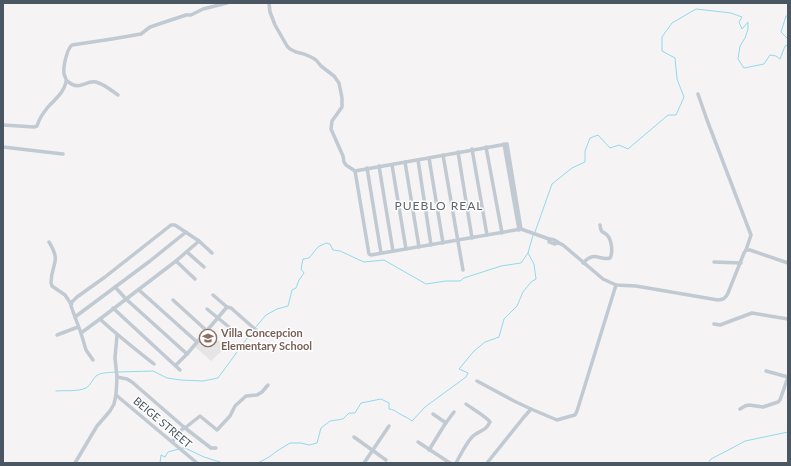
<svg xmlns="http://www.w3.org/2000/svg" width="791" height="466" font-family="Lato,sans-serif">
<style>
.education{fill:#e6e4e5}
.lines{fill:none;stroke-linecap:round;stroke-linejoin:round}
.stream{stroke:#90daee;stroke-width:1}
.minor{stroke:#c1cad2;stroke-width:3.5}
.labels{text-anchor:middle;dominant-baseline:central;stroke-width:3;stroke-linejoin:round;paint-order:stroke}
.education-label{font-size:11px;font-weight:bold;fill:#785e54;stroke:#fff;text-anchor:start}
.street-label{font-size:11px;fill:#4a5661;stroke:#fff}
.neighbourhood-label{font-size:12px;letter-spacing:1px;fill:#5f6368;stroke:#fff}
</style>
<rect width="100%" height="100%" fill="#f5f3f3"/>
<!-- education -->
<polygon class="education" points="207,330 226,347 211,361 194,346"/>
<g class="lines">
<!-- stream -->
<g class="stream">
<polyline points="788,16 786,16 781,32 788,39"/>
<polyline points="535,232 552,184 572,168 585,162 585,151 590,138 598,135 610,148 619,145 628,149 668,115 676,115 684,97 677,79 675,58 662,51 662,37 672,23 696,9 731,13 742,17 739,22 742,29 748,22 748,29 745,38 740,46 738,59 744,68 764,64 770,55 776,56 780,59 785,46 788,45"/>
<polyline points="255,328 266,315 277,309 288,306 292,290 296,288 299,280 304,273 301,269 303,259 309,258 318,247 326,243 330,244 333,250 340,251 364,262 384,260 426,284 446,281 460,281 464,278 501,266 521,263 528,253"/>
<polyline points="118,372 153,371 167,378 181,380 203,381 218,378 232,359 253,330"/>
<path d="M56,391c9,-1 21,1 30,-3 5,-3 6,-8 10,-12 5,-4 13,-3 19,-4"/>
<polyline points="182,448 185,448 204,457 223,463"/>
<polyline points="160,463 161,455 165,457 168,452 179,449"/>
<path d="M258,463l11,-6 8,-6 13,-8h11l8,2 8,-2 4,-15 9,-7 13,-2 6,-6h6l6,-10 20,-4 8,4v6c7,1 5,2 11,5 5,3 7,3 12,7l13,-14 41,-30 2,-4 -9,-4 15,-18 11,-9 14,-5 5,-18 13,-13 6,-14 8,-10 5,-3 -2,-15 -6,-11 5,-18"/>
<polyline points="708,463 711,459 736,446 745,441 788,432"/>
</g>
<!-- minor -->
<g class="minor">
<polyline points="269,3 270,12 275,25 287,46 290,49 296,52 304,54 311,57 316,60 321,66 334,76 339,83 342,98 342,107 332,121 331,129 343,156 344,162 346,165 355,171"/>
<path d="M67,81c14,11 17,-1 29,1 8,2 16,9 22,13"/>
<polyline points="698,94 707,120 751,235 746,250"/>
<path d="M3,125l31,2 3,-1c2,-7 6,-13 11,-19 6,-7 16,-14 18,-25 1,-3 -1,-5 -2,-8 -1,-8 3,-25 8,-29l40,-6 29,-5 9,-7 36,-12h5l12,-6 24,-6"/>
<polyline points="504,144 519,230"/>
<polyline points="3,147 63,154"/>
<polyline points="486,147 502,233"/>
<polyline points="472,149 487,235"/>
<polyline points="458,152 472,238"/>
<polyline points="443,155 463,270"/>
<polyline points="429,158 443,243"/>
<polyline points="418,160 431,245"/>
<polyline points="405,162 419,247"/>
<polyline points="392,165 406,249"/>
<polyline points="379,166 393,251"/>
<polyline points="367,168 381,253"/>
<path d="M521,229l-14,-85 -152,27 14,83 2,1 150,-26 28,10c6,-1 8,4 14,6l40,34 13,6 20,1 82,14c5,0 8,-2 10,-7l16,-40 2,-3h4l38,13"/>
<polyline points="549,239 549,242 554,244 558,243"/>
<path d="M49,242c13,21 2,21 2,41l1,3 13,9 6,9"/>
<polyline points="187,252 204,267"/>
<polyline points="176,261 195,279"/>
<polyline points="714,262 741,263"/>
<path d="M583,263c12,-13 16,-2 27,-5 3,-5 2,-18 -3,-23 -4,-4 -6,-1 -7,-10"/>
<polyline points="115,287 126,299 187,354"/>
<polyline points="139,290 197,342"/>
<polyline points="213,295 227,307"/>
<polyline points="173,300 207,331"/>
<polyline points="113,308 180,370"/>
<polyline points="207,309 229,327"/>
<polyline points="75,317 71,306 72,302 77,297 105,277 171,225 175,225 199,241"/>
<polyline points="100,319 176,261 199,241 212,253"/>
<polyline points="714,324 720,325 752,313 788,319"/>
<polyline points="81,333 86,350 93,360"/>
<polyline points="57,335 78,327"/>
<path d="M154,364c-19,-15 -37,-29 -54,-45l-19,14 -6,-16 75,-56 36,-29"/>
<polyline points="176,365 187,354 227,307 231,308 256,330"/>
<polyline points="766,371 788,377"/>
<polyline points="117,377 127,379 132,382 185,428 211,448 216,448"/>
<polyline points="477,381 514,401 531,409"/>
<polyline points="116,395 197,463"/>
<polyline points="740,409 745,406 749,405 763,407 778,402 780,400 788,377"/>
<polyline points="433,414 446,423"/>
<polyline points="185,428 200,416 217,430 230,416 235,406 246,396 257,395 262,392 268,385"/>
<polyline points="354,437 386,460"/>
<polyline points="172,442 184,427"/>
<polyline points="418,442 450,463"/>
<polyline points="429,450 445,424 454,412"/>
<polyline points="75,463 97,426 110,411 114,404 116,395 117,377 115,358 117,335"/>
<polyline points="364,463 389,426"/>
<path d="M456,463c5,-9 10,-20 17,-27 7,-6 12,-4 17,-14 -3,-5 -19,-14 -24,-18"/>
<polyline points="487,463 524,417 531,409 557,420 571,416 575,415 577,411 616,285"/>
</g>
</g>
<!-- icons -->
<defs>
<symbol id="school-ring" viewBox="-11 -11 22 22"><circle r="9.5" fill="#fff" stroke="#8d6e63" stroke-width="1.5"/><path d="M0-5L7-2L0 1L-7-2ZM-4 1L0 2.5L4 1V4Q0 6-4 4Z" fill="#8d6e63"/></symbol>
</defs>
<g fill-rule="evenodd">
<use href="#school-ring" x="198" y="328" width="20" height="20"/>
</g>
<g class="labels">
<!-- education labels -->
<g class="education-label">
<text x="221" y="332">Villa Concepcion<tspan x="221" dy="13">Elementary School</tspan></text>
</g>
<!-- street labels -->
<g class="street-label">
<text transform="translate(163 422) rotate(40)">BEIGE STREET</text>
</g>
<!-- neighbourhood labels -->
<g class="neighbourhood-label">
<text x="439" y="205">PUEBLO REAL</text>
</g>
</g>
<!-- border -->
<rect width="791" height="466" fill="none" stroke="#4a5661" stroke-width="8"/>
</svg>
